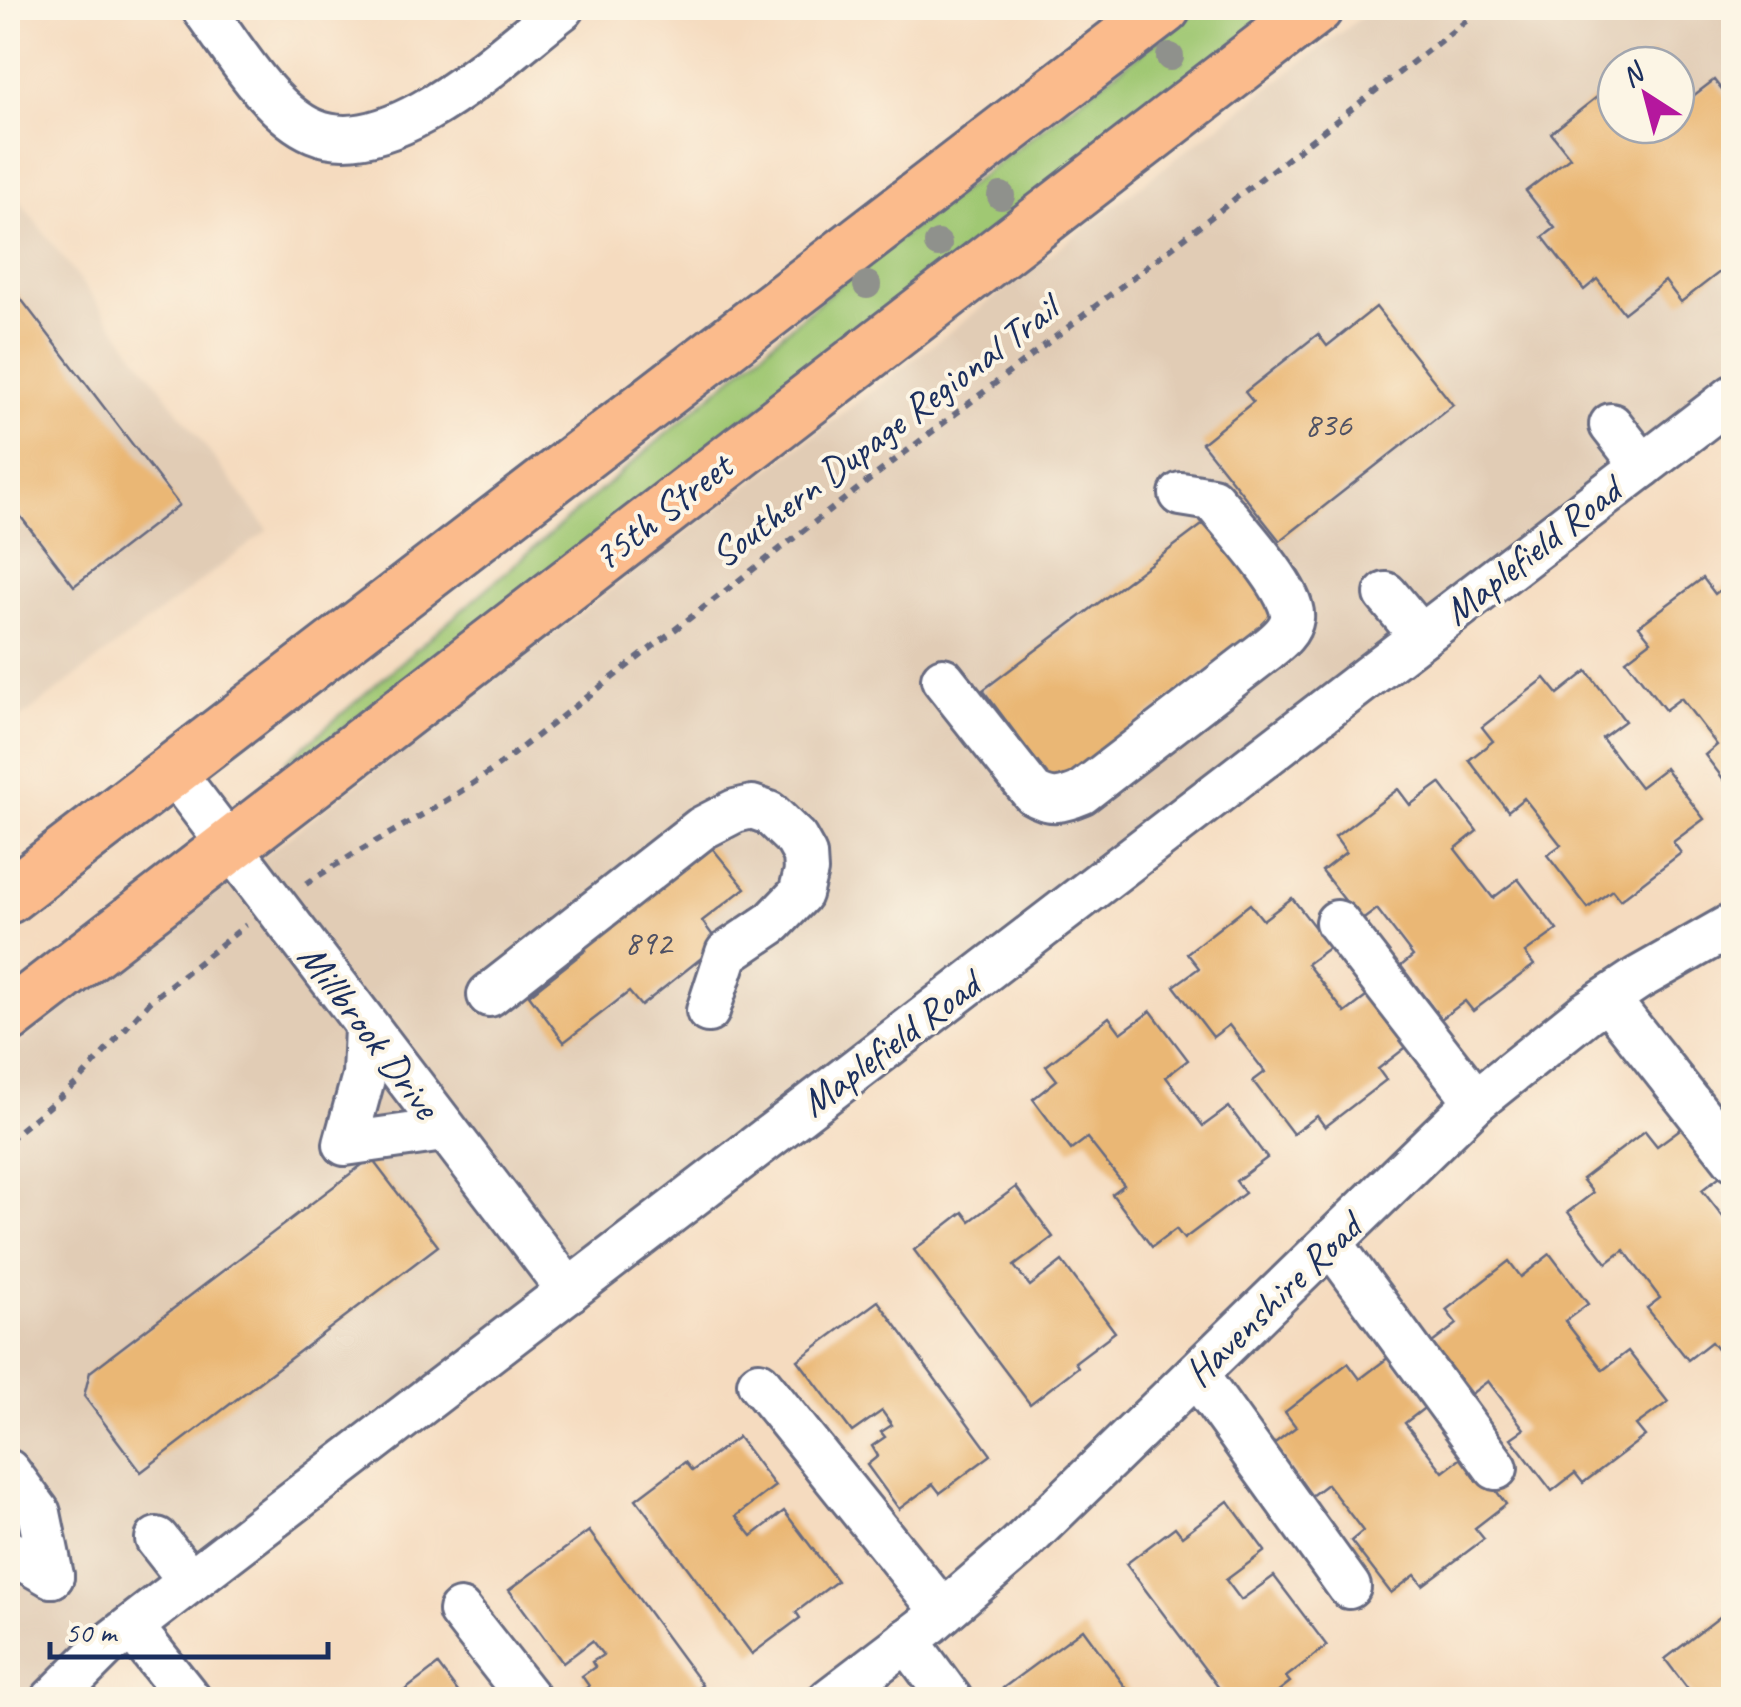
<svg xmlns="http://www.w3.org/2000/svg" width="1741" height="1707" font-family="Caveat,sans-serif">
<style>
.built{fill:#e1ccb5;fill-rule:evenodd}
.green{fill:#a0c873;stroke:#5e7c68;stroke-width:2.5}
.building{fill:#eab774}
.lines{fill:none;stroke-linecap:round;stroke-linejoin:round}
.minor-casing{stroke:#676b80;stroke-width:48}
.major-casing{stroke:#676b80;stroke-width:58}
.path{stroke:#676b80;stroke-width:6;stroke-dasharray:8 8;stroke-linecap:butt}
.minor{stroke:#fff;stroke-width:42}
.major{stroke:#fbbb8c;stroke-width:52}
.tree{fill:#8f918c}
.labels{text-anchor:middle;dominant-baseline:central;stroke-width:8;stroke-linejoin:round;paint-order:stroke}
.number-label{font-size:35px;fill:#4f5164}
.street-label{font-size:40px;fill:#1b2f5e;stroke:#fcf5e5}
</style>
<rect width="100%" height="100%" fill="#fcf5e5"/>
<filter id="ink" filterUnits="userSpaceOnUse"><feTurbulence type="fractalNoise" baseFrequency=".01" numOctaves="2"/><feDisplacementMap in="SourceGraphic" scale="20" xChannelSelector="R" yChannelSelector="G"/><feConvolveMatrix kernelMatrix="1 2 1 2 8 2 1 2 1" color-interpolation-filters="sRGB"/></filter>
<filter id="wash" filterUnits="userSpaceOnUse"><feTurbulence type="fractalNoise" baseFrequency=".0048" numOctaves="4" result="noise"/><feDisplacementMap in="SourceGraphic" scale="40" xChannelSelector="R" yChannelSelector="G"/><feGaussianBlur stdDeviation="2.25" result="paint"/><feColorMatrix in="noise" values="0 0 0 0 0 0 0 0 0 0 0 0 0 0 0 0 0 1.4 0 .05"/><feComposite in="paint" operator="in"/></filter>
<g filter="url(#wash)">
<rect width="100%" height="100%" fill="#f5dbbf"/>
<!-- built -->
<g class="built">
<path d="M1373,8h360v382l-1686,1309h-39v-648zM1616,65h60v60h-60z"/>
<polygon points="8,185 268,530 8,728"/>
</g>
<!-- green -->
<polygon class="green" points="1199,8 1281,8 290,770 286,766 286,762 840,284"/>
<g id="blocks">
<!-- building -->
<g class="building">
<polygon points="1653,53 1662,65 1638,65"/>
<polygon points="1714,80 1734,106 1734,261 1681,302 1665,281 1624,313 1597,279 1584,290 1543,237 1555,228 1526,191 1570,157 1551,133 1616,82 1616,125 1676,125 1676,82 1689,99"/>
<polygon points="8,282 179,505 74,586 8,500"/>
<polygon points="1376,307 1453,405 1280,541 1202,443 1253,402 1245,392 1318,334 1327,346"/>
<polygon points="1210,519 1277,609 1276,619 1055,786 983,690"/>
<polygon points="1703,578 1715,594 1734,579 1734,793 1705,755 1717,745 1681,698 1665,710 1626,660 1651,641 1639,626"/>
<polygon points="1587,671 1625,721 1602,738 1640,787 1665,768 1704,819 1673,842 1681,853 1620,900 1612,890 1588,908 1547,855 1561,845 1524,798 1508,811 1469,760 1493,741 1482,727 1545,678 1558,694"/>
<polygon points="1440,783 1477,831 1455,849 1493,898 1518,879 1557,930 1525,953 1534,965 1473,1011 1465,1001 1441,1019 1401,966 1413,956 1377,909 1361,921 1322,871 1346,852 1335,837 1398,789 1410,805"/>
<polygon points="709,844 745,888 702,921 719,944 641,1006 629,992 564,1042 529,995 586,950 576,939"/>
<polygon points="1292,898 1330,947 1307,964 1345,1013 1370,994 1409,1045 1378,1069 1386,1080 1325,1127 1317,1116 1293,1134 1253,1081 1265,1072 1229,1025 1213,1037 1174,986 1199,968 1187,953 1250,904 1263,920"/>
<polygon points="1151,1011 1188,1060 1166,1077 1203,1126 1229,1107 1267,1158 1236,1181 1245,1193 1184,1239 1176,1229 1152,1247 1112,1194 1124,1185 1087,1138 1071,1150 1033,1099 1057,1080 1046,1066 1109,1017 1121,1033"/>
<polygon points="1687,1124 1724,1173 1702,1190 1734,1231 1734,1342 1720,1353 1711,1342 1688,1360 1647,1308 1660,1298 1624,1250 1607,1263 1568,1212 1593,1193 1582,1179 1645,1131 1657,1146"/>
<polygon points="371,1158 438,1246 141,1472 84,1396 90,1372"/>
<polygon points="1016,1187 1053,1237 1014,1266 1030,1286 1062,1261 1115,1332 1075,1362 1078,1367 1030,1404 914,1250 963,1212 970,1221"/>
<polygon points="1550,1254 1588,1304 1565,1321 1603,1370 1628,1351 1668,1402 1636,1425 1645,1436 1583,1483 1575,1473 1552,1491 1511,1438 1524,1429 1488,1381 1471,1394 1432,1343 1457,1324 1446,1310 1509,1261 1521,1277"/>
<polygon points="878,1301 991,1455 940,1493 933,1484 899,1509 867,1465 878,1456 872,1446 885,1437 881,1432 892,1425 882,1411 852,1432 798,1360"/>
<polygon points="1389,1357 1427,1406 1405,1423 1443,1472 1468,1453 1506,1504 1475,1528 1484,1539 1423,1585 1415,1575 1391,1593 1351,1541 1363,1531 1327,1484 1311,1496 1272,1445 1296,1427 1285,1412 1348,1363 1360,1379"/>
<polygon points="738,1437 775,1486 736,1516 752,1536 784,1511 837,1581 796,1612 800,1618 752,1654 636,1499 685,1462 692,1471"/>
<polygon points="1228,1501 1265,1551 1226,1580 1241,1600 1274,1576 1327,1646 1286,1677 1290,1682 1267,1700 1228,1700 1126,1564 1175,1527 1182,1536"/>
<polygon points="589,1531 702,1685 682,1700 581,1700 577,1695 589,1686 582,1676 595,1667 592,1662 603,1655 592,1641 563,1663 509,1590"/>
<polygon points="1734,1606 1734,1690 1721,1700 1696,1700 1665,1659"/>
<polygon points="1083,1629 1135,1700 1012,1700 1003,1688"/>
<polygon points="438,1665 464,1700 392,1700"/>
</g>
</g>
</g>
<g filter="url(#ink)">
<use href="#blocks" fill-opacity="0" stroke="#676b80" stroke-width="2.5"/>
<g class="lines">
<defs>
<g id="minor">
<path d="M203,8c28,37 67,105 111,123 78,33 191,-79 249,-123"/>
<polyline points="1611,425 1643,466"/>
<polyline points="1386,594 1421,636"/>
<path d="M943,679l90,114c18,11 29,8 48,0l187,-144c10,-8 22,-17 24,-31 4,-26 -62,-97 -80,-119l-31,-5"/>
<polyline points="172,770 569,1291"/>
<polyline points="1337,922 1476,1101"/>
<polyline points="489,995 702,828 735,811 752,807 769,813 796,839 805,855 806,871 800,894 773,922 727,953 708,1011"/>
<polyline points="1608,999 1734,1159"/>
<polyline points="366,1028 364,1075 345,1144 444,1130"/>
<polyline points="1331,1243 1496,1468"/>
<polyline points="1196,1374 1349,1587"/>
<polyline points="759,1383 943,1612"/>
<polyline points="8,1471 39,1513 52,1576"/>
<polyline points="157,1539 190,1581"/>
<polyline points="8,1551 52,1576"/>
<polyline points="460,1611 530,1700"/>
<polyline points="132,1627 190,1700"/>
<polyline points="907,1640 951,1700"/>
<polyline points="52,1700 105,1647 171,1596 1734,396"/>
<polyline points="829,1700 930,1623 1018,1547 1476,1101 1586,1013 1637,979 1734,924"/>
</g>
<g id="major">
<polyline points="8,897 1164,8"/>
<polyline points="8,1017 1316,8"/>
</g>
</defs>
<!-- minor casing -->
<use href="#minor" class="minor-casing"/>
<!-- major casing -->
<use href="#major" class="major-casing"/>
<!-- path -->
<g class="path">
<path d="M306,884c60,-40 126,-71 185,-113l992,-763"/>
<polyline points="8,1140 78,1082 150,1001 246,925"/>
</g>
<!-- minor -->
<use href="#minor" class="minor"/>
<!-- major -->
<use href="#major" class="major"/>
</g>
<!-- trees -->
<g class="tree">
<circle cx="1170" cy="57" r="14"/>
<circle cx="1001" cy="196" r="14"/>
<circle cx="938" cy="244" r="14"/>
<circle cx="867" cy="285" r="14"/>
</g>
</g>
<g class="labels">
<!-- number labels -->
<g class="number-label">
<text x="1328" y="424">836</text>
<text x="648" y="942">892</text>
</g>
<!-- street labels -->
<g class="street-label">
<text transform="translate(884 432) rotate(-37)">Southern Dupage Regional Trail</text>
<text transform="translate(662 512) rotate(-38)">75th Street</text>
<text transform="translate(1532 551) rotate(-38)">Maplefield Road</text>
<text transform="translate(369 1031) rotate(53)">Millbrook Drive</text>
<text transform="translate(890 1044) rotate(-37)">Maplefield Road</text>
<text transform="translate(1273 1300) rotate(-44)">Havenshire Road</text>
</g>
</g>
<!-- margin -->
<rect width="1741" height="1707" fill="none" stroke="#fcf5e5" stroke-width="40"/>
<!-- north arrow -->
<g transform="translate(1646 95) rotate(324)"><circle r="48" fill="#fcf5e5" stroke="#a2a6af" stroke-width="2.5"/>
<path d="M0-8L18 38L0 25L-18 38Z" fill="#b5179e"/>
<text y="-15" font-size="28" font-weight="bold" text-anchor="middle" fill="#1b2f5e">N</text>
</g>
<!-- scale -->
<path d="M50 1642v15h278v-15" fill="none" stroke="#1b2f5e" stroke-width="5"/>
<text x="65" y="1642" font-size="30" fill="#1b2f5e" stroke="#fcf5e5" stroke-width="8" paint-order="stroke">50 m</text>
</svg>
